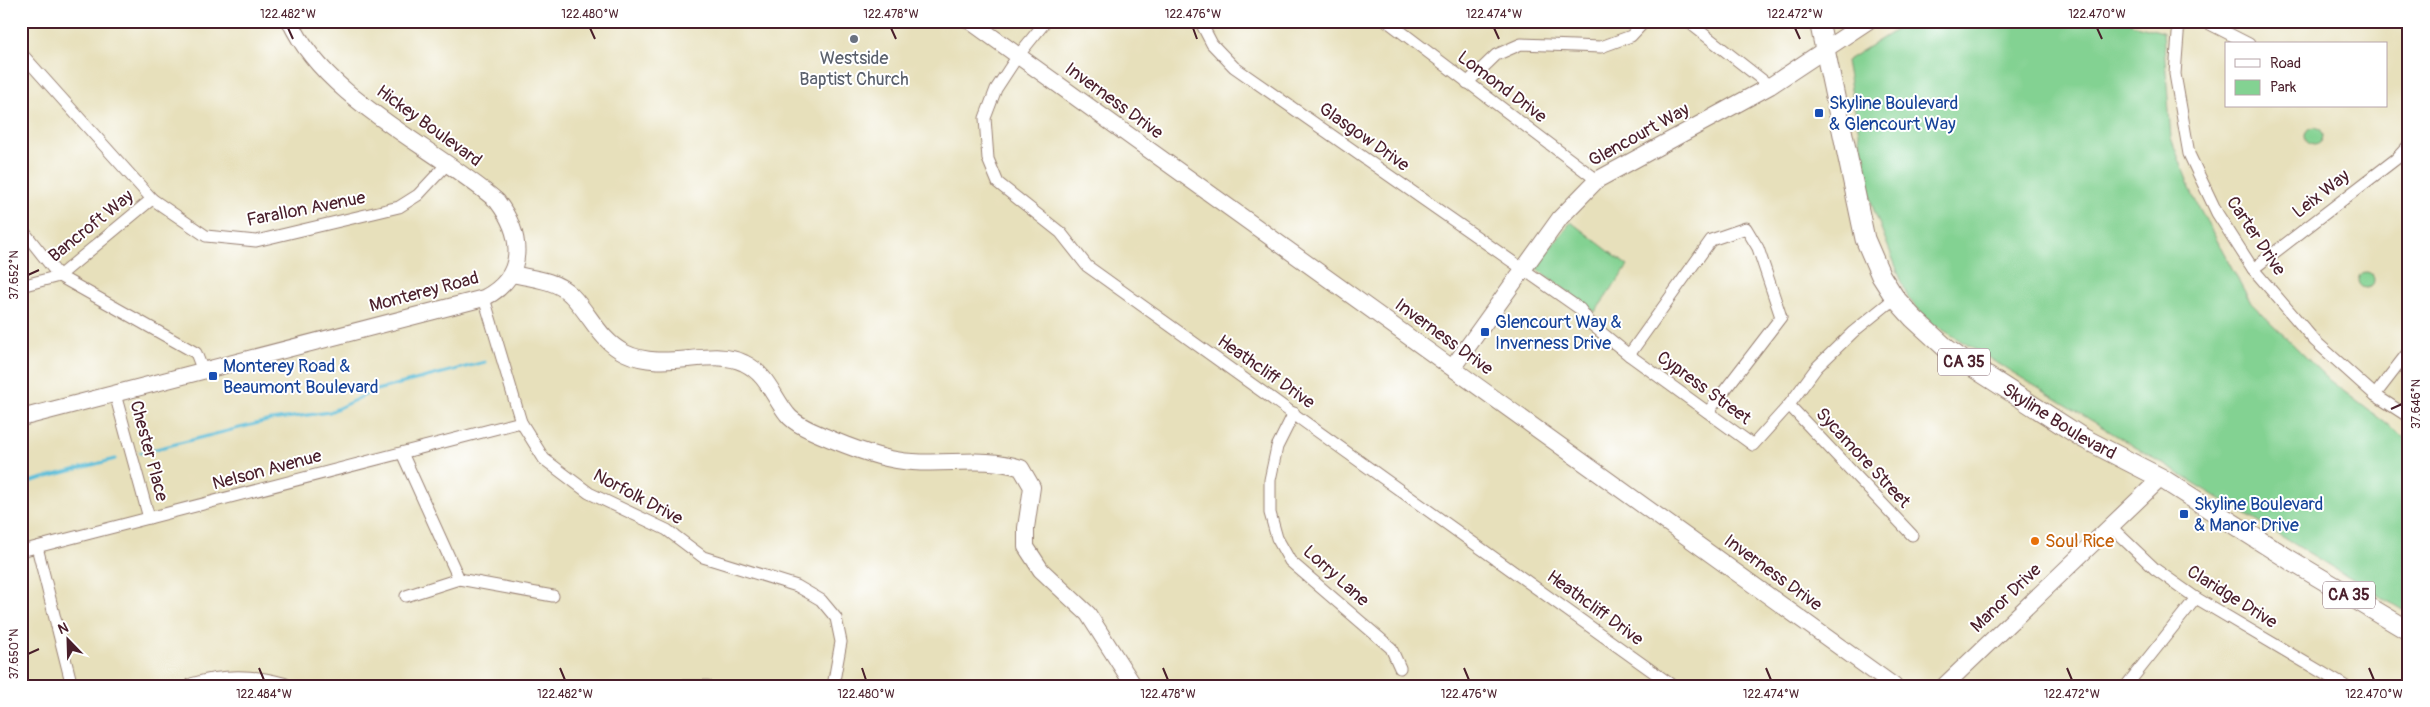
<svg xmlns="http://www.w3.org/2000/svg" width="2430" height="707" font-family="Pangolin,sans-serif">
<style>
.green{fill:#83d292;stroke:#66785e}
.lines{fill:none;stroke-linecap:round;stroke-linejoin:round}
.stream{stroke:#5dbfdb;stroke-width:3}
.street-casing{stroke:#988073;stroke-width:13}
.secondary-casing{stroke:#988073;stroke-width:18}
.primary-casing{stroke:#988073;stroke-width:21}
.street{stroke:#fff;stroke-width:11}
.secondary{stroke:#fff;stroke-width:16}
.primary{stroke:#fff;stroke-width:19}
.ticks{fill:none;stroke:#4a1f2b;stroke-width:2}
.worship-dot{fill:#6b7280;stroke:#fff;stroke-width:2}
.transit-dot{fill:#1a4fb4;stroke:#fff;stroke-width:2}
.food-dot{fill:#e8710a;stroke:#fff;stroke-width:2}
.labels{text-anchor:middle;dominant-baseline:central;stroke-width:4;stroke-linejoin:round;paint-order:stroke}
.shield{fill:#fff;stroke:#80626b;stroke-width:1}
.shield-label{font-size:16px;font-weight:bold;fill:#4a1f2b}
.worship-label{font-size:18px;fill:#5b616d;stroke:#fff}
.street-label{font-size:18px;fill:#4a1f2b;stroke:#fff}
.transit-label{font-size:18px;fill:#164399;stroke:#fff;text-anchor:start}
.food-label{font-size:18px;fill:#c56008;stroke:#fff;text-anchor:start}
.neatline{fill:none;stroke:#4a1f2b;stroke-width:2}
.ticks-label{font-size:12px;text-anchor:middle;fill:#4a1f2b}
</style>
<rect width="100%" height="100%" fill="#fff"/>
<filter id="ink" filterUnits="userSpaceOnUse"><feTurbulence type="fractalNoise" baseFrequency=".02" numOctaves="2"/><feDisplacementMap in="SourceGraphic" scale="10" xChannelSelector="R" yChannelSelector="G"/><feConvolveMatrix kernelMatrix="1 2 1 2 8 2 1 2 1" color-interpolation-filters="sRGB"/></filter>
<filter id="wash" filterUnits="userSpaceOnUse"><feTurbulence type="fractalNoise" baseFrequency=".0096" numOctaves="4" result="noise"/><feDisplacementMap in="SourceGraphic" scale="20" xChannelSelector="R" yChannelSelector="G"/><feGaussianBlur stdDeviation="1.12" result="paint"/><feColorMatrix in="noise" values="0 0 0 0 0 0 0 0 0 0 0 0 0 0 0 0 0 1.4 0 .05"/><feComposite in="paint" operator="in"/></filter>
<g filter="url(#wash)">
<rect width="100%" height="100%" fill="#e7e0bb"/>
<!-- green -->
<g class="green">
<polygon points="1910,21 2131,21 2132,24 2163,32 2171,138 2193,196 2251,303 2329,380 2409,441 2409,614 1930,322 1908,298 1872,205 1846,61"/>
<circle cx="2314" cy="136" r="9"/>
<polygon points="1571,222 1628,266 1595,312 1535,267"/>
<circle cx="2366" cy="280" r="8"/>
</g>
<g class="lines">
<!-- stream -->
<g class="stream">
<polyline points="140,453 271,420 330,412 376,390 485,362"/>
<polyline points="21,484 115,459"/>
</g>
</g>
</g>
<g filter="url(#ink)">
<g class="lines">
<defs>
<g id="street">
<polyline points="1046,21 1017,57 996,89 985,118 988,159 998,183 1061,233 1087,266 1673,686"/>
<polyline points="1200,21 1212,44 1234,67 1580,309 1591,324 1629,355 1753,445 1789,405 1817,367 1853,332 1895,298"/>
<polyline points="1387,21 1597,180"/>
<polyline points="1687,21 1770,86"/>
<polyline points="2179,21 2175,74 2189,154 2217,213 2253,269 2315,341 2375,395 2409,417"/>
<polyline points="2204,21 2249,44"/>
<polyline points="21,53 152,199 206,236 256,241 399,207 418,195 447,164"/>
<polyline points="1467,83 1496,55 1521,44 1601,47 1631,36 1645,21"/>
<polyline points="21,228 59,276 196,353 203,371"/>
<polyline points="2253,269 2396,159 2409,145"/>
<polyline points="21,286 59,276 152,199"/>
<polyline points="484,298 521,422 544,459 589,493 667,530 703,557 797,586 821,600 836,618 841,642 833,686"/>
<polyline points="1629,355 1711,240 1746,228 1758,248 1781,317 1708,412"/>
<polyline points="115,394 149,518"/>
<polyline points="2375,395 2409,351"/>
<polyline points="1789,405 1912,535"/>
<polyline points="1294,413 1277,447 1270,480 1270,513 1277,538 1290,561 1391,648 1400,668"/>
<polyline points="402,453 459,579"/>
<polyline points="2110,526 2155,569 2196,598 2345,686"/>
<polyline points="37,547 72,686"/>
<polyline points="21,551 521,422"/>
<polyline points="406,596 459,579 553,596"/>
<polyline points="661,686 708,686"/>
<polyline points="2126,686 2196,598"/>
</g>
<g id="secondary">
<polyline points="970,21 1894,686"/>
<path d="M512,274c19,4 45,6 59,21 19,19 29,46 54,58 39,19 88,-6 119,10 23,11 28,32 43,51 9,12 32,20 46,26 24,10 54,21 80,22 37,3 72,-6 108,6l11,19 -6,41v19l15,23 47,44 46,72"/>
<polyline points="1453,367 1560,218 1597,180 1770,86 1868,21"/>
<path d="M21,418l463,-120c43,-22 39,-63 13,-97 -64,-55 -172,-102 -207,-180"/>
<path d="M193,686c30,-9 60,-9 91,0"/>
<polyline points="1944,686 2161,478"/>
</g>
<g id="primary">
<path id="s1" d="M1819,21l46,218 16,37 14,22 18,20 34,31 21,15 115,74 78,40 129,82 119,71"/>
</g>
</defs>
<!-- street casing -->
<use href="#street" class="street-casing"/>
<!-- secondary casing -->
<use href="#secondary" class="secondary-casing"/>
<!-- primary casing -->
<use href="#primary" class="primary-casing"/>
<!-- street -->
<use href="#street" class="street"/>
<!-- secondary -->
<use href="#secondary" class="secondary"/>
<!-- primary -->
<use href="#primary" class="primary"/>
</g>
</g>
<!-- ticks -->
<path class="ticks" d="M288,28l5,11M590,28l5,11M891,28l5,11M1193,28l4,11M1494,28l5,11M1795,28l5,11M2097,28l5,11M28,275l11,-5M2391,409l11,-5M28,654l11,-5M259,668l5,12M560,668l5,12M862,668l4,12M1163,668l5,12M1464,668l5,12M1766,668l5,12M2067,668l5,12M2369,668l5,12"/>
<!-- markers -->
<circle class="worship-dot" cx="854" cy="39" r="5"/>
<g class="transit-dot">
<rect x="1814" y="108" width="10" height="10" rx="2.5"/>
<rect x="1480" y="327" width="10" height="10" rx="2.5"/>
<rect x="208" y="371" width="10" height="10" rx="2.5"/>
<rect x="2179" y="509" width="10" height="10" rx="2.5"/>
</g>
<circle class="food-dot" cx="2035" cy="541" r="5"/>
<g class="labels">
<!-- shield labels -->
<g class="shield">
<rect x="1938" y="348.5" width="52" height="27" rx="4"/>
<rect x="2323" y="581.5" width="52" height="27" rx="4"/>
</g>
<g class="shield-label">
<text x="1964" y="362">CA 35</text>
<text x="2349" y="595">CA 35</text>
</g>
<!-- worship labels -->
<g class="worship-label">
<text x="854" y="58">Westside<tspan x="854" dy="21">Baptist Church</tspan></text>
</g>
<!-- street labels -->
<g class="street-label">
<text transform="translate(1502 87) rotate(37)">Lomond Drive</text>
<text transform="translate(1114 101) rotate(36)">Inverness Drive</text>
<text transform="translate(429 126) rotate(36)">Hickey Boulevard</text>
<text transform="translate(1639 135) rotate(-29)">Glencourt Way</text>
<text transform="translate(1364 137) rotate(35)">Glasgow Drive</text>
<text transform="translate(2321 194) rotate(-38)">Leix Way</text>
<text transform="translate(306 209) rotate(-11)">Farallon Avenue</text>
<text transform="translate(91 226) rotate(-39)">Bancroft Way</text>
<text transform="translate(2256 236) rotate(56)">Carter Drive</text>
<text transform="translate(424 292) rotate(-15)">Monterey Road</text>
<text transform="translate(1444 337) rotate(36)">Inverness Drive</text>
<text transform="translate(1266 372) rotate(35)">Heathcliff Drive</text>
<text transform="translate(1704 388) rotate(36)">Cypress Street</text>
<text stroke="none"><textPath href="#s1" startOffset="496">Skyline Boulevard</textPath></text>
<text transform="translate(149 451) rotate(75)">Chester Place</text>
<text transform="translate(1863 458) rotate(47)">Sycamore Street</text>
<text transform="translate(267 470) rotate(-15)">Nelson Avenue</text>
<text transform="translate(638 497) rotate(28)">Norfolk Drive</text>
<text transform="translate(1773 573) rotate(36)">Inverness Drive</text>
<text transform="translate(1336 576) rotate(42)">Lorry Lane</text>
<text transform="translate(2232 597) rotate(32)">Claridge Drive</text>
<text transform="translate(2006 598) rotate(-44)">Manor Drive</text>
<text transform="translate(1595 608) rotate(36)">Heathcliff Drive</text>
</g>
<!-- transit labels -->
<g class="transit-label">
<text x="1829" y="103">Skyline Boulevard<tspan x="1829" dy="21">&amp; Glencourt Way</tspan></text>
<text x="1495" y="322">Glencourt Way &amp;<tspan x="1495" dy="21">Inverness Drive</tspan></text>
<text x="223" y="366">Monterey Road &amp;<tspan x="223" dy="21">Beaumont Boulevard</tspan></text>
<text x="2194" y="504">Skyline Boulevard<tspan x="2194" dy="21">&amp; Manor Drive</tspan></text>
</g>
<!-- food labels -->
<g class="food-label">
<text x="2045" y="541">Soul Rice</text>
</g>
</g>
<!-- margin -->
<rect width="2430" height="707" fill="none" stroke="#fff" stroke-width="55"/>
<!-- legend -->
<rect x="2225" y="42" width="162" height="65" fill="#ffffff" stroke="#b7a5aa"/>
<rect x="2235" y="59" width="25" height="8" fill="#ffffff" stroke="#b7a5aa"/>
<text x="2270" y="68" font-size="15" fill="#4a1f2b">Road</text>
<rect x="2235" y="80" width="25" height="15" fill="#83d292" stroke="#b7a5aa"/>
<text x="2270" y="92" font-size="15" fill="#4a1f2b">Park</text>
<!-- north arrow -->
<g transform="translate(68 640) rotate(337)" stroke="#ffffff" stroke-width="4" paint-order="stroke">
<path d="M0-4L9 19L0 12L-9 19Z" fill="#4a1f2b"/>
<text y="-8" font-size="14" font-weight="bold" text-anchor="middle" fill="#4a1f2b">N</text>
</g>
<rect x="28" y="28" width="2374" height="652" class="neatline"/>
<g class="ticks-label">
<text x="288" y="18">122.482°W</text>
<text x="590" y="18">122.480°W</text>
<text x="891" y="18">122.478°W</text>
<text x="1193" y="18">122.476°W</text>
<text x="1494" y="18">122.474°W</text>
<text x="1795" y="18">122.472°W</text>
<text x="2097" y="18">122.470°W</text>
<text transform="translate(14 275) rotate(-90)" y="4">37.652°N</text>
<text transform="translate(2416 404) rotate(-90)" y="4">37.646°N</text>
<text transform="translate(14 654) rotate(-90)" y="4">37.650°N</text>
<text x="264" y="698">122.484°W</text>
<text x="565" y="698">122.482°W</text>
<text x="866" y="698">122.480°W</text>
<text x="1168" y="698">122.478°W</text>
<text x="1469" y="698">122.476°W</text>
<text x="1771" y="698">122.474°W</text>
<text x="2072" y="698">122.472°W</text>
<text x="2374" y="698">122.470°W</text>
</g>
</svg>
